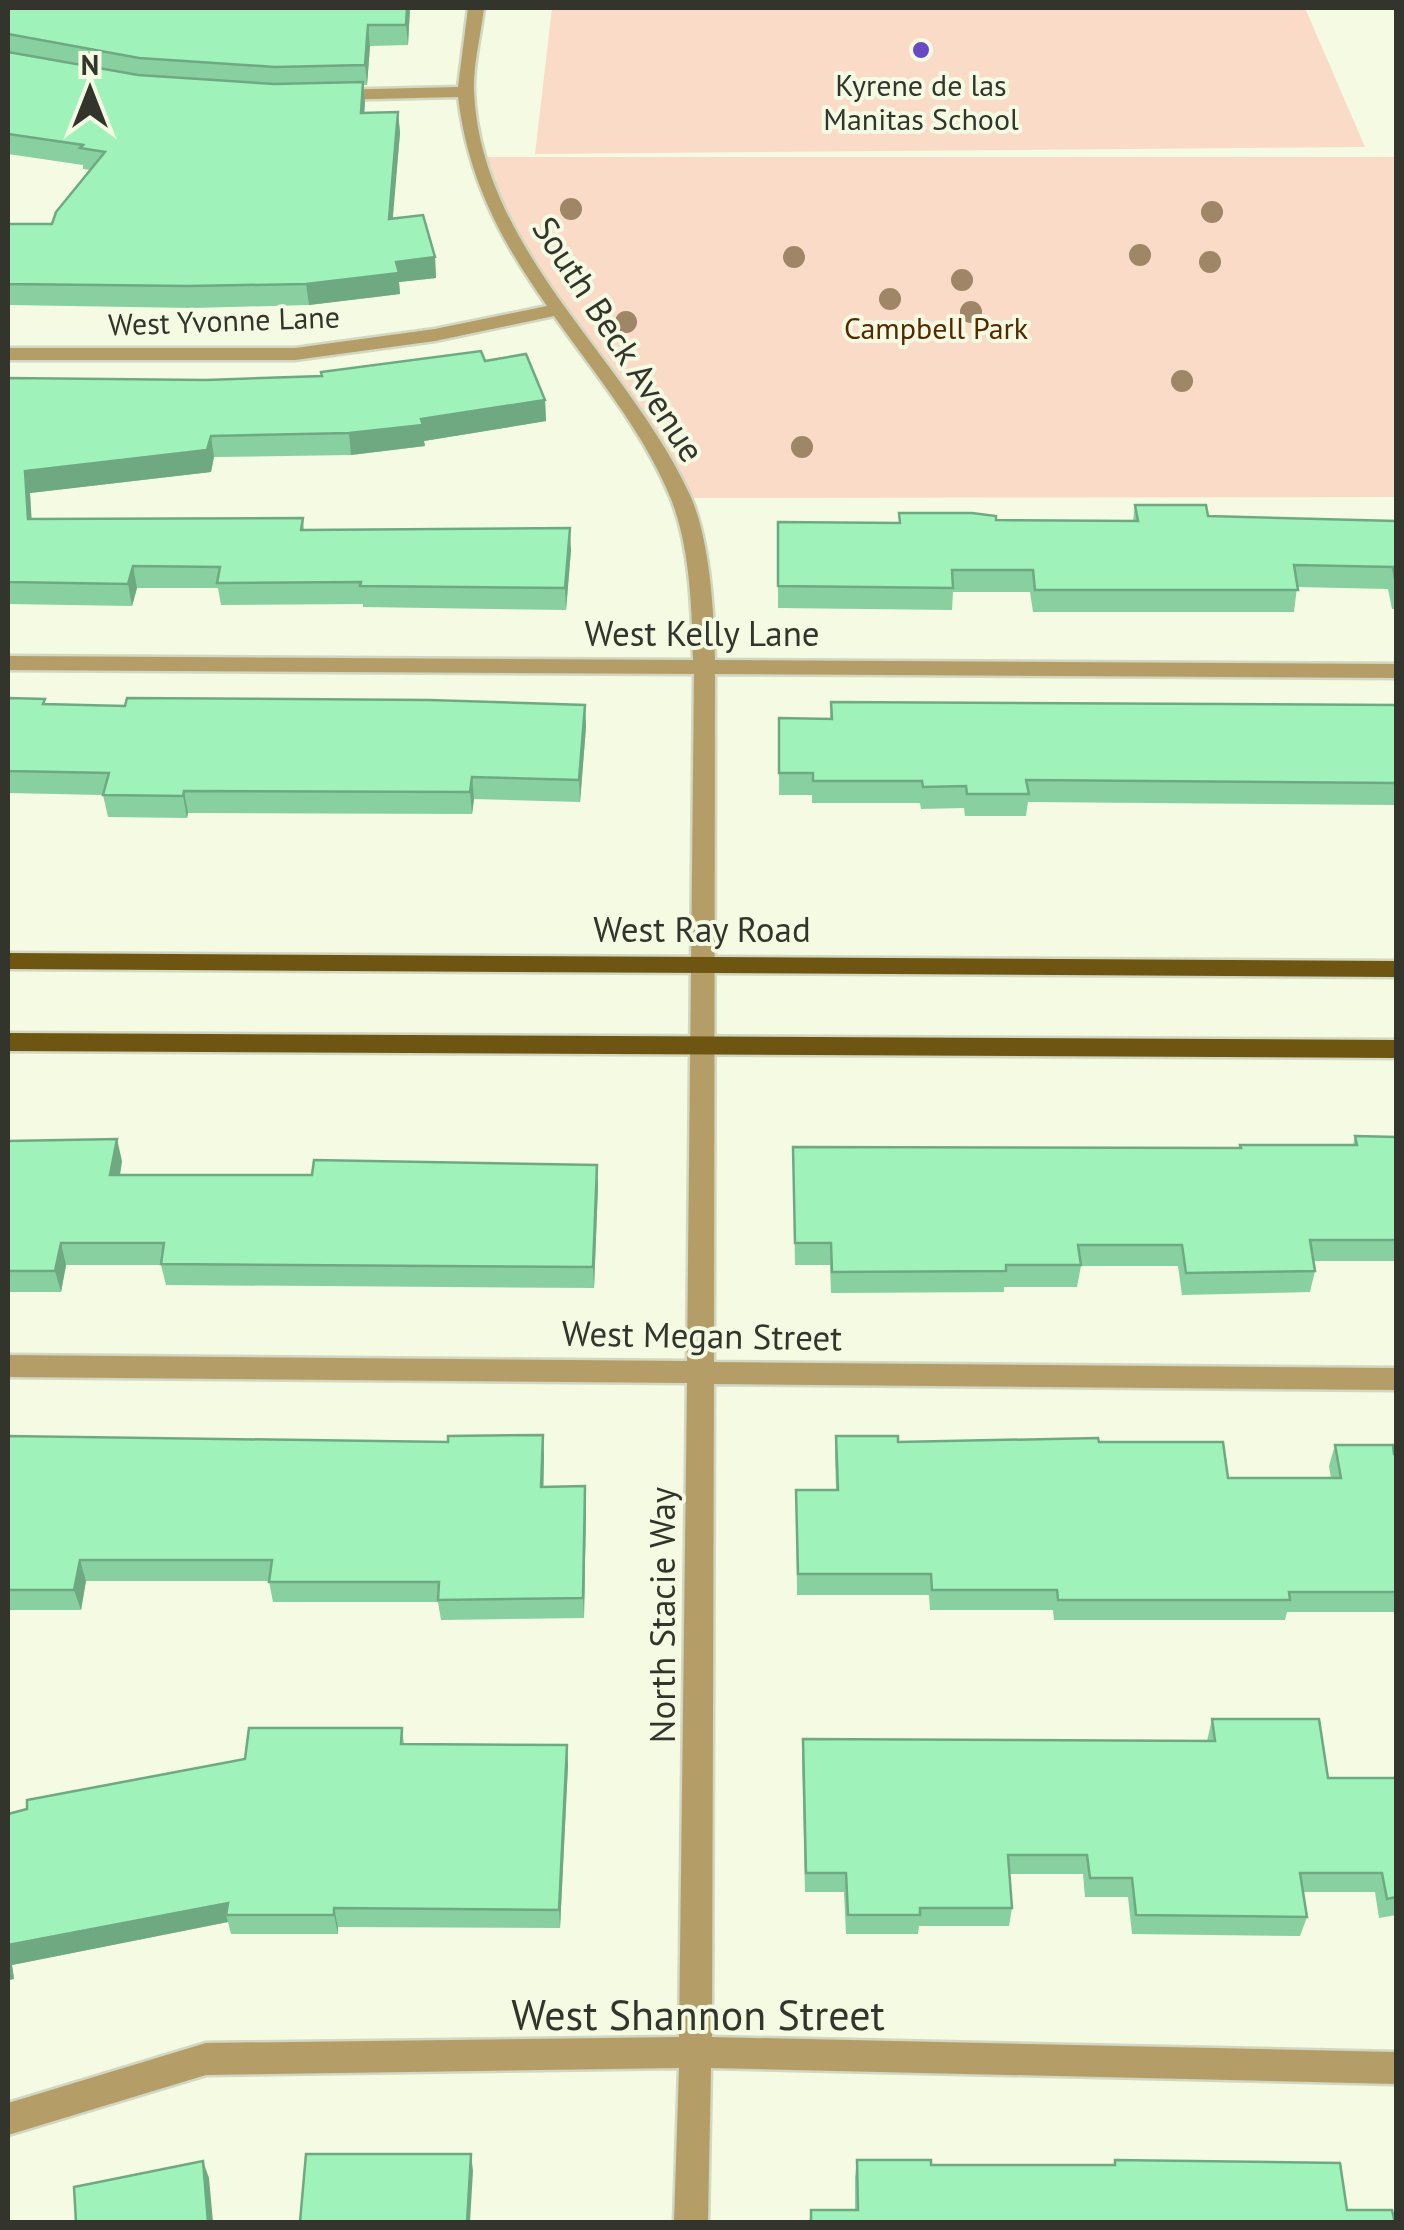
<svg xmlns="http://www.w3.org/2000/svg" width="1404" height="2230" font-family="'PT Sans',sans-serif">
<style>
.green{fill:#fadbc8}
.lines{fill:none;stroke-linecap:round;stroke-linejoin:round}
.street-casing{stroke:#d1d7c1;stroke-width:5}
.primary-casing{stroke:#d1d7c1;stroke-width:5}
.street{fill:#b59d67;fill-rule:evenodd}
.primary{fill:#6e5511;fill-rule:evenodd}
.tree{fill:#9e8666}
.wall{fill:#89d0a0}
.shaded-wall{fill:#6fa982}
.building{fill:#9ff2ba;stroke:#6fa982;stroke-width:2.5}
.poi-dot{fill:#694ac3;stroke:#f4fbe2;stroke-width:4}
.labels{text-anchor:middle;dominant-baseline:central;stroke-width:8;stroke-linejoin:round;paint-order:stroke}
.far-poi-label{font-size:30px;fill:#33352c;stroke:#f4fbe2}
.far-street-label{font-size:30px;fill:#33352c;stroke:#f4fbe2}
.far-park-label{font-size:30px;fill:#572701;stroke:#f4fbe2}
.street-label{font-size:35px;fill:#33352c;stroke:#f4fbe2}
.near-street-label{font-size:42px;fill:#33352c;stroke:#f4fbe2}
</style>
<rect width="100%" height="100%" fill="#f4fbe2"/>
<!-- green -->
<g class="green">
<polygon points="552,8 1305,8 1365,147 535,154"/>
<polygon points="476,157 1396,157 1396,497 681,498 559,309"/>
</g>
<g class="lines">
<defs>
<path id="street" d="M468,8h16c-3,27 -11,56 -10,83 7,160 153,267 216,404 20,45 24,116 25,165l681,4v14l-681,-4 -1,688 682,6v22l-682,-6 -2,653 684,15v32l-685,-16 -3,154h-34l5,-154 -473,7 -198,60v-32l198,-60 473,-6 8,-654 -679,-6v-22l679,6 7,-687 -686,-4v-14l685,4c-1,-51 -3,-113 -22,-161 -27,-67 -76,-125 -117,-183l-119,25 -140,19h-287v-12h287l140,-19 112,-23c-47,-67 -79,-127 -89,-209l-128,3 -8,-5 8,-5 128,-3z"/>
<g id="primary">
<polygon points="8,953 1396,961 1396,977 8,969"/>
<polygon points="8,1033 1396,1040 1396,1058 8,1051"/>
</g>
</defs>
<!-- street casing -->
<use href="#street" class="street-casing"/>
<!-- primary casing -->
<use href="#primary" class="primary-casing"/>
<!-- street -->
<use href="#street" class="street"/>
<!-- primary -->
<use href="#primary" class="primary"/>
</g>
<!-- trees -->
<g class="tree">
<circle cx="571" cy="209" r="11"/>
<circle cx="1212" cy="212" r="11"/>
<circle cx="1140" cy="255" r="11"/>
<circle cx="794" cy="257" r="11"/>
<circle cx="1210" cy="262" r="11"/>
<circle cx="962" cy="280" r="11"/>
<circle cx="890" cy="299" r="11"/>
<circle cx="971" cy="312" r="11"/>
<circle cx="626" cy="322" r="11"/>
<circle cx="1182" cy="381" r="11"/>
<circle cx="802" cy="447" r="11"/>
</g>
<!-- wall -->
<g class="wall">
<polygon points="8,8 410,8 408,45 370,46 367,85 364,85 364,113 398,112 400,133 392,218 435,257 436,278 399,282 400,294 309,305 193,308 8,305 8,224 52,224 90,170 83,169 83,165 8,154"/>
<polygon points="485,361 545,400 546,421 424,441 425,446 351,455 214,457 211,472 30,493 31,519 303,518 304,530 571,550 566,610 363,607 363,604 221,605 218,588 137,588 132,606 8,604 8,378 206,380 322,376"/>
<polygon points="1135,505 1208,516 1396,521 1396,609 1392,609 1388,589 1297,587 1294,612 1033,612 1030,592 953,592 952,610 778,608 778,522 899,523 899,513 996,520 1133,521"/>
<polygon points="8,698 46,704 125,706 585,705 586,727 580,802 474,799 472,814 188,813 187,818 108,817 103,795 8,793"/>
<polygon points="831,702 1396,705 1396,805 1028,802 1026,816 965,816 964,808 921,809 920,803 812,803 812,795 779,795 779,718 830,719"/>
<polygon points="1355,1136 1396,1137 1396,1261 1314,1261 1315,1271 1310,1292 1182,1295 1178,1266 1081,1266 1077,1287 1004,1287 1004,1292 831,1293 830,1265 795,1265 793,1147 1239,1148 1240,1145 1353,1145"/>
<polygon points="8,1141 122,1161 120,1175 312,1175 597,1165 598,1187 594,1288 166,1285 161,1265 66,1265 61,1292 8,1292"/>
<polygon points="543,1435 544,1456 543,1487 586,1507 584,1618 441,1620 438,1602 273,1602 269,1581 86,1581 81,1610 8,1610 8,1436 448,1442"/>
<polygon points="836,1436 898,1442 1099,1442 1228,1478 1331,1478 1329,1466 1335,1445 1396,1454 1396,1612 1287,1612 1285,1620 1054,1620 1053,1610 930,1610 929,1595 797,1595 796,1490 836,1490 835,1457"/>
<polygon points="1212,1719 1328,1778 1396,1778 1396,1915 1379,1918 1375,1892 1303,1892 1307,1917 1300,1936 1132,1934 1128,1897 1085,1897 1083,1874 1010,1874 1012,1908 1009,1926 919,1926 918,1934 846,1934 844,1892 805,1892 802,1759 803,1739 1207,1741"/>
<polygon points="402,1728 404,1744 567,1745 568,1765 560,1928 338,1927 338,1934 231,1934 228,1922 12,1965 14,1979 8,1980 8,1814 245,1759"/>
<polygon points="857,2160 931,2165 1114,2165 1115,2160 1347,2210 1394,2219 1396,2222 810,2222 811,2210 855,2210 855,2177"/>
</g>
<!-- shaded-wall -->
<g class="shaded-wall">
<polygon points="407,8 410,8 408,45 406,25"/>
<polygon points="368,25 370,46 367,85 365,65"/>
<polygon points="363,82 365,103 363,133 361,113"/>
<polygon points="398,112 400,133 391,240 389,219"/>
<polygon points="435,257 436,278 399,282 400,294 309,305 306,284 396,262"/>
<polygon points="545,400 546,421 424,441 425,446 351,455 349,433 421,419"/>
<polygon points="211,436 214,457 211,472 30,493 33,541 28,519 25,471"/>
<polygon points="570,528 571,550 566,610 565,588"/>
<polygon points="133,566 137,588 132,606 128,584"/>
<polygon points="585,705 586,727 580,802 579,780"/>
<polygon points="472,777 474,799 472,814 470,792"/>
<polygon points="184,791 188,813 187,818 183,796"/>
<polygon points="117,1139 122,1161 116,1197 110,1175"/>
<polygon points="597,1165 598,1187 594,1288 593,1267"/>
<polygon points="61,1243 66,1265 61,1292 55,1271"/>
<polygon points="543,1435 544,1456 543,1508 541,1487"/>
<polygon points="585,1486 586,1507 584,1618 583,1598"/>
<polygon points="80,1560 86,1581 81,1610 74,1590"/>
<polygon points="567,1745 568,1765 560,1928 559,1910"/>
<polygon points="228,1903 226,1915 228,1922 12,1965 14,1979 8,1980 8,1945"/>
<polygon points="334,1908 338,1927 338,1934 334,1915"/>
<polygon points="471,2154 473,2171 470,2222 467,2222"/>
<polygon points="203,2161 209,2178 213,2222 208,2222"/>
</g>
<!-- building -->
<g class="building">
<polygon points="8,8 407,8 406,25 368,25 365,65 275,67 139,58 8,34"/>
<polygon points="8,52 138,75 274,84 363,82 361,113 398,112 389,219 423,215 435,257 396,262 399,273 306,284 189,286 8,284 8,224 52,224 56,212 105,152 80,148 83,145 8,134"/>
<polygon points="481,351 485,361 526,354 545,400 421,419 423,425 349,433 211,436 207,450 25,471 28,519 303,518 301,530 570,528 565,588 360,586 361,582 217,583 220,567 133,566 128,584 8,582 8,378 206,380 322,376 321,372"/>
<polygon points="1135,505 1206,505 1208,516 1396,521 1396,584 1393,567 1294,565 1298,590 1035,590 1033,570 952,570 953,588 778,586 778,522 900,523 899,513 972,513 996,516 996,520 1138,521"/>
<polygon points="8,698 45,699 43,704 125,706 127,698 429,700 585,705 579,780 472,777 470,792 184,791 183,796 103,795 109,773 8,771"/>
<polygon points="831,702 1396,705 1396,783 1026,780 1029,794 967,794 966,786 923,787 922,781 813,781 813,773 779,773 779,718 832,719"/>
<polygon points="1355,1136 1396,1137 1396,1240 1310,1240 1315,1271 1186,1273 1182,1245 1078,1245 1081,1265 1006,1265 1006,1271 832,1272 831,1243 795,1243 793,1147 1241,1148 1240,1145 1357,1145"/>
<polygon points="117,1139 110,1175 312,1175 314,1160 597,1165 593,1267 161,1264 164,1243 61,1243 55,1271 8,1271 8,1141"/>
<polygon points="543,1435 541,1487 585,1486 583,1598 438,1600 439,1582 269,1582 272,1560 80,1560 74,1590 8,1590 8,1436 448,1442 448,1436"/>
<polygon points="836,1436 898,1436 898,1442 1098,1438 1099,1442 1223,1442 1228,1478 1341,1478 1335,1445 1393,1445 1394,1454 1396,1454 1396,1592 1289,1592 1290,1600 1058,1600 1057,1590 932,1590 931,1574 798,1574 796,1490 838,1490"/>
<polygon points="1212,1719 1319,1719 1328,1778 1396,1778 1396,1897 1387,1899 1382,1873 1300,1873 1307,1917 1136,1915 1132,1878 1090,1878 1087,1855 1008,1855 1012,1908 920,1908 920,1915 848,1915 846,1873 806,1873 803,1739 1215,1741"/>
<polygon points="249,1728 402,1728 401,1744 567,1745 559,1910 334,1908 334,1915 226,1915 228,1903 8,1945 8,1814 27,1809 27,1800 245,1759"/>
<polygon points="306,2154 471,2154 467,2222 300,2222"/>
<polygon points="857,2160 931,2160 931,2165 1115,2165 1115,2160 1340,2163 1347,2210 1392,2210 1394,2219 1396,2219 1396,2222 811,2222 811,2210 858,2210"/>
<polygon points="203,2161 208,2222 76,2222 74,2187"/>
</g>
<!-- markers -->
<circle class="poi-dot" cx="921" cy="50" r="10"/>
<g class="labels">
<!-- far-poi labels -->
<g class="far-poi-label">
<text x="921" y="84">Kyrene de las<tspan x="921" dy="34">Manitas School</tspan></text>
</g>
<!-- far-street labels -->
<g class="far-street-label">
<text transform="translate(224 320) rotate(-2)">West Yvonne Lane</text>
</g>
<!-- far-park labels -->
<g class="far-park-label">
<text x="936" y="327">Campbell Park</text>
</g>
<!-- street labels -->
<g class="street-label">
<text transform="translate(619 339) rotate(57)">South Beck Avenue</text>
<text x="702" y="633">West Kelly Lane</text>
<text x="702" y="929">West Ray Road</text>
<text transform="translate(702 1335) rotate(1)">West Megan Street</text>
<text transform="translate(662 1615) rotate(-90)">North Stacie Way</text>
</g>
<!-- near-street labels -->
<g class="near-street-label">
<text x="698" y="2014">West Shannon Street</text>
</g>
</g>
<!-- border -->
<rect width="1404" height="2230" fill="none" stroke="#33352c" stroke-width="20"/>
<!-- north arrow -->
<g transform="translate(90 90)" stroke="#f4fbe2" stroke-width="8" paint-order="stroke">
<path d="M0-8L18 38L0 25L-18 38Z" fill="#33352c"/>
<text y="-15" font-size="28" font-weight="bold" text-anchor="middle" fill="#33352c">N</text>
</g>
</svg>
